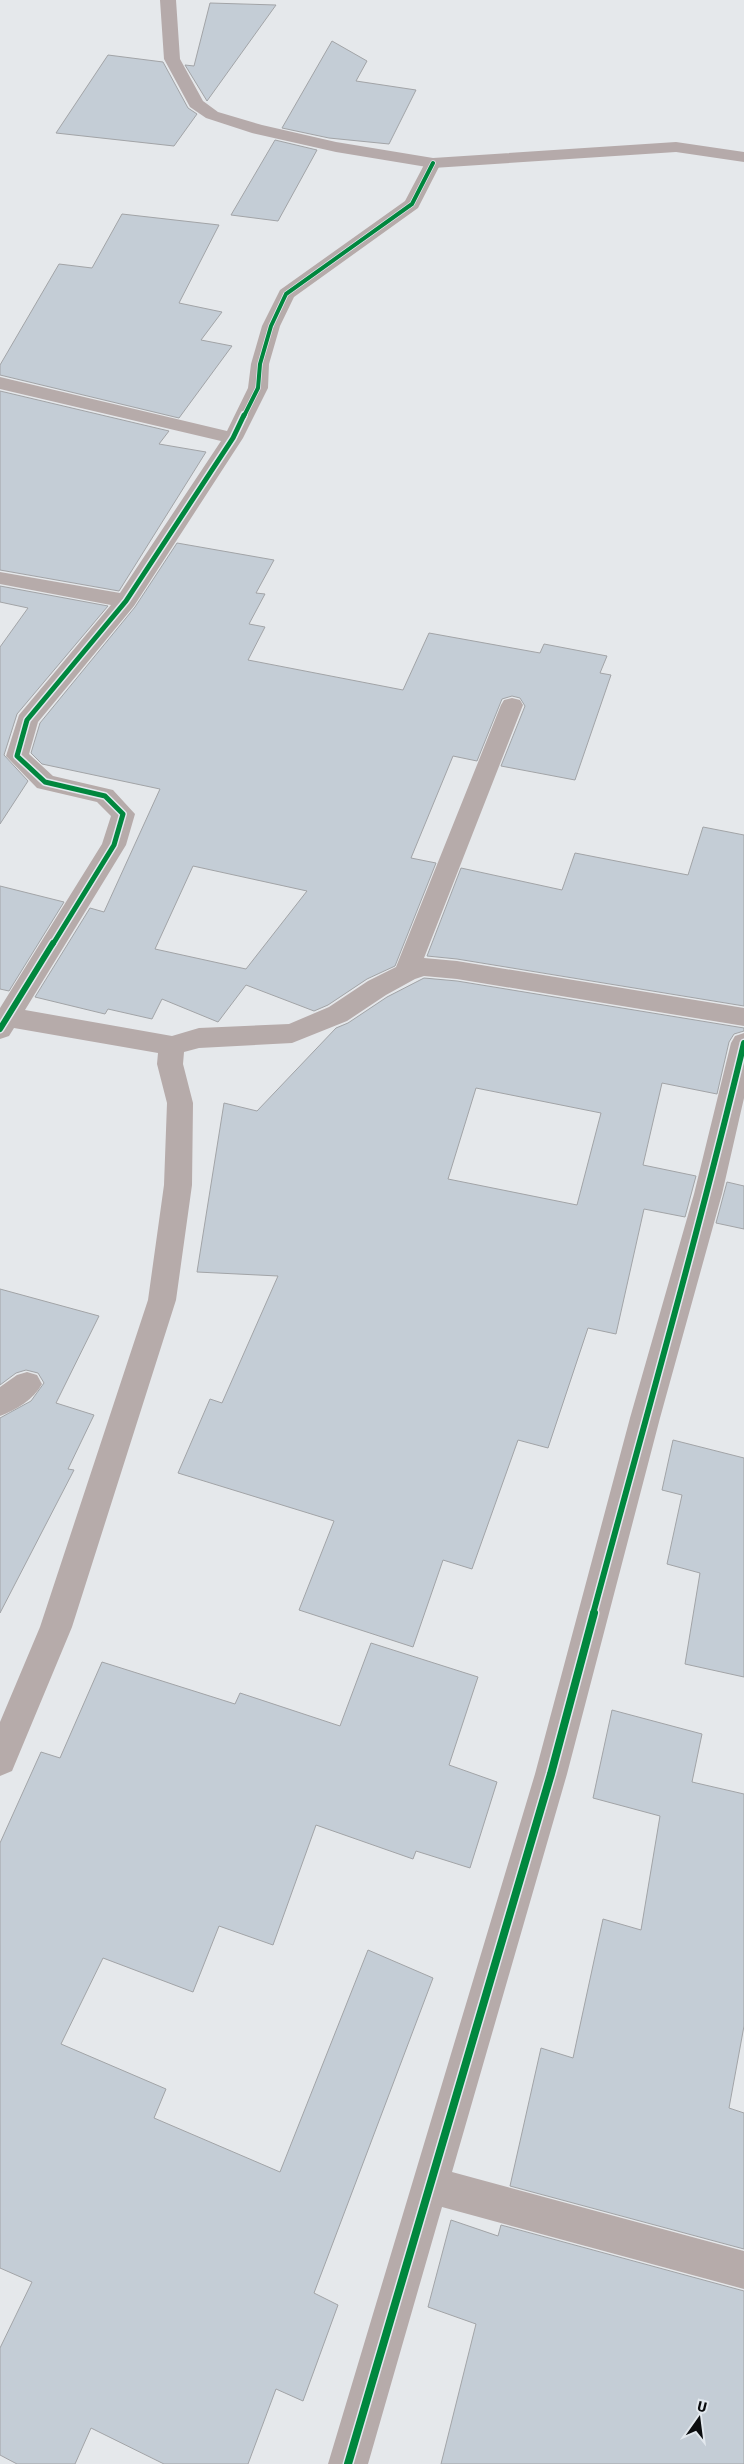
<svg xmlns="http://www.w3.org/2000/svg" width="744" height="2464" font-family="'Fira Sans',sans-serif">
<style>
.building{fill:#c4cdd6;stroke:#a2a4a7;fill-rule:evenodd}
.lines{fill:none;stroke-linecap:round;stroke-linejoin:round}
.street{fill:#b6abaa;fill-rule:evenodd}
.secondary{fill:#b5aaaa;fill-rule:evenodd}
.cycleway-far3-casing{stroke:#e2e8ee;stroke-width:5.5}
.cycleway-far2-casing{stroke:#e2e8ee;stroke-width:8}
.cycleway-far1-casing{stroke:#e2e8ee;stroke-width:9}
.cycleway-casing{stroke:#e2e8ee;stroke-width:11}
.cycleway-far3{stroke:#00873e;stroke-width:4}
.cycleway-far2{stroke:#00873e;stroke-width:5}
.cycleway-far1{stroke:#00873e;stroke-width:6}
.cycleway{stroke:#00873e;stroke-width:8}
</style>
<rect width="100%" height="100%" fill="#e5e8eb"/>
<!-- building -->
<g class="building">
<polygon points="210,3 276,5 207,101 185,65 194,66"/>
<polygon points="332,41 367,61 356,81 416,90 389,144 329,138 282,128"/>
<polygon points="108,55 163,62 188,108 197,114 174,146 56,133"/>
<polygon points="275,140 317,150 278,221 231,215"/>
<polygon points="122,214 219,225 179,303 222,312 201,340 232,346 179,418 0,375 0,365 59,264 92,268"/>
<polygon points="0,391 169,431 159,444 206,452 119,591 0,570"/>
<path d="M177,543l97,17 -18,33 9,1 -16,30 16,3 -17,33 155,30 26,-57 111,20 4,-9 63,12 -7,17 11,2 -36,105 -74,-14 24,-60 -5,-8 -8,-2 -10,3 -25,62 -24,-5 -42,102 25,5 -41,103 -28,13 -39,26 -14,6 -68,-26 -28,37 -56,-23 -10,20 -44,-10 -3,5 -70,-17 55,-89 14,4 56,-123 -118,-25 -11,-11 9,-30 95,-116zM193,866l114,25 -61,78 -91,-20z"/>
<polygon points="0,586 108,606 17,714 4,755 28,781 0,824 0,647 28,608 0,602"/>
<polygon points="703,827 744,835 744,1006 457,959 427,956 461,868 562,890 575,853 688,875"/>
<polygon points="0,886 64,902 9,991 0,989"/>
<path d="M424,978l33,3 287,47v3l-10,3 -5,8 -12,52 -55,-11 -19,82 53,11 -11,41 -41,-8 -28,125 -28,-6 -40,120 -30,-8 -46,129 -29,-9 -30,87 -114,-37 35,-89 -156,-48 32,-74 12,4 56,-127 -81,-4 27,-169 33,8 79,-83 12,-5 39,-26zM476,1088l125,25 -24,92 -129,-26z"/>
<polygon points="727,1182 744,1186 744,1229 716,1223"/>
<polygon points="0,1289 99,1316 56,1403 94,1415 68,1469 74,1470 0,1613 0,1418 31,1401 44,1383 38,1373 26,1370 16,1373 0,1385"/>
<polygon points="673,1440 744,1458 744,1677 685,1664 700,1573 667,1564 682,1495 662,1490"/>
<polygon points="371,1643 478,1677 449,1765 497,1782 470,1868 416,1851 413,1859 316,1825 273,1945 219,1926 193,1992 103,1958 61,2044 166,2089 154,2118 280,2172 368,1950 433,1978 314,2293 338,2305 303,2401 276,2389 248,2464 164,2464 91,2428 75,2464 17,2464 0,2455 0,2348 32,2282 0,2268 0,1843 41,1752 60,1758 102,1662 235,1704 240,1693 340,1726"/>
<polygon points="612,1710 702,1734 692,1782 744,1794 744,2026 729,2108 744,2113 744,2249 510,2186 541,2048 573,2058 603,1919 641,1930 660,1816 593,1798"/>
<polygon points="451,2220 498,2236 501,2225 744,2291 744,2464 441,2464 476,2324 428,2307"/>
</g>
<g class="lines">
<!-- street -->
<g class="street">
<polygon points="433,158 439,159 441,163 418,208 294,297 280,326 269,364 268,388 243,438 134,606 38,722 29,754 53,776 113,790 135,814 126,845 25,1010 172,1036 199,1028 289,1024 329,1007 368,981 396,967 501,705 504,700 512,698 520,700 523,705 424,958 457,961 744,1008 744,1026 457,979 424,976 415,979 386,995 347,1021 292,1043 199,1048 184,1052 183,1064 193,1103 192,1185 176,1300 72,1627 12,1771 0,1776 0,1722 40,1627 148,1300 164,1185 167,1103 157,1064 158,1053 14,1028 9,1036 0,1039 0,1008 102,844 111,816 97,802 37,788 6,756 19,715 111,605 0,584 0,572 120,593 221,441 0,389 0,377 227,431 248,388 251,364 262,326 280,290 405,201 425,163 427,159"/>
<polygon points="744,1033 744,1098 722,1194 660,1418 567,1774 452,2172 744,2251 744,2289 442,2207 368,2464 328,2464 535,1774 630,1418 694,1194 731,1043 735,1036"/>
<path d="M27,1372l10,3 5,9c-8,15 -26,26 -42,32v-29l17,-12z"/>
</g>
<!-- secondary -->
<polygon class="secondary" points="160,0 176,0 180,59 203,101 218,112 262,125 336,142 433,158 676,142 744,152 744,162 676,152 433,168 336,152 252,133 206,118 190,107 164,59"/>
<defs>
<polyline id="cycleway-far3" points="244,416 258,388 260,364 271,326 286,294 412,204 433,163"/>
<polyline id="cycleway-far2" points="53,944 114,845 123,814 105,796 45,782 17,756 27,720 126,601 233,438 244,415"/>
<g id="cycleway-far1">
<polyline points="0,1029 53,943"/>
<path d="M593,1614c51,-190 105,-379 151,-571"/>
</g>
<polyline id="cycleway" points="348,2464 551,1774 594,1613"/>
</defs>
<!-- cycleway-far3 casing -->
<use href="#cycleway-far3" class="cycleway-far3-casing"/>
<!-- cycleway-far2 casing -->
<use href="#cycleway-far2" class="cycleway-far2-casing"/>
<!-- cycleway-far1 casing -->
<use href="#cycleway-far1" class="cycleway-far1-casing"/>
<!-- cycleway casing -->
<use href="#cycleway" class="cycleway-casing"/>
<!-- cycleway-far3 -->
<use href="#cycleway-far3" class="cycleway-far3"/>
<!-- cycleway-far2 -->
<use href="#cycleway-far2" class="cycleway-far2"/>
<!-- cycleway-far1 -->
<use href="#cycleway-far1" class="cycleway-far1"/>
<!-- cycleway -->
<use href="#cycleway" class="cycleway"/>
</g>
<!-- north arrow -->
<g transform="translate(699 2419) rotate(14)" stroke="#e2e8ee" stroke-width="4" paint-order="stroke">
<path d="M0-4L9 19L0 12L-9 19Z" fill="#0b0d0f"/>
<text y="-8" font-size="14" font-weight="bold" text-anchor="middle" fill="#0b0d0f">U</text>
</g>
</svg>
